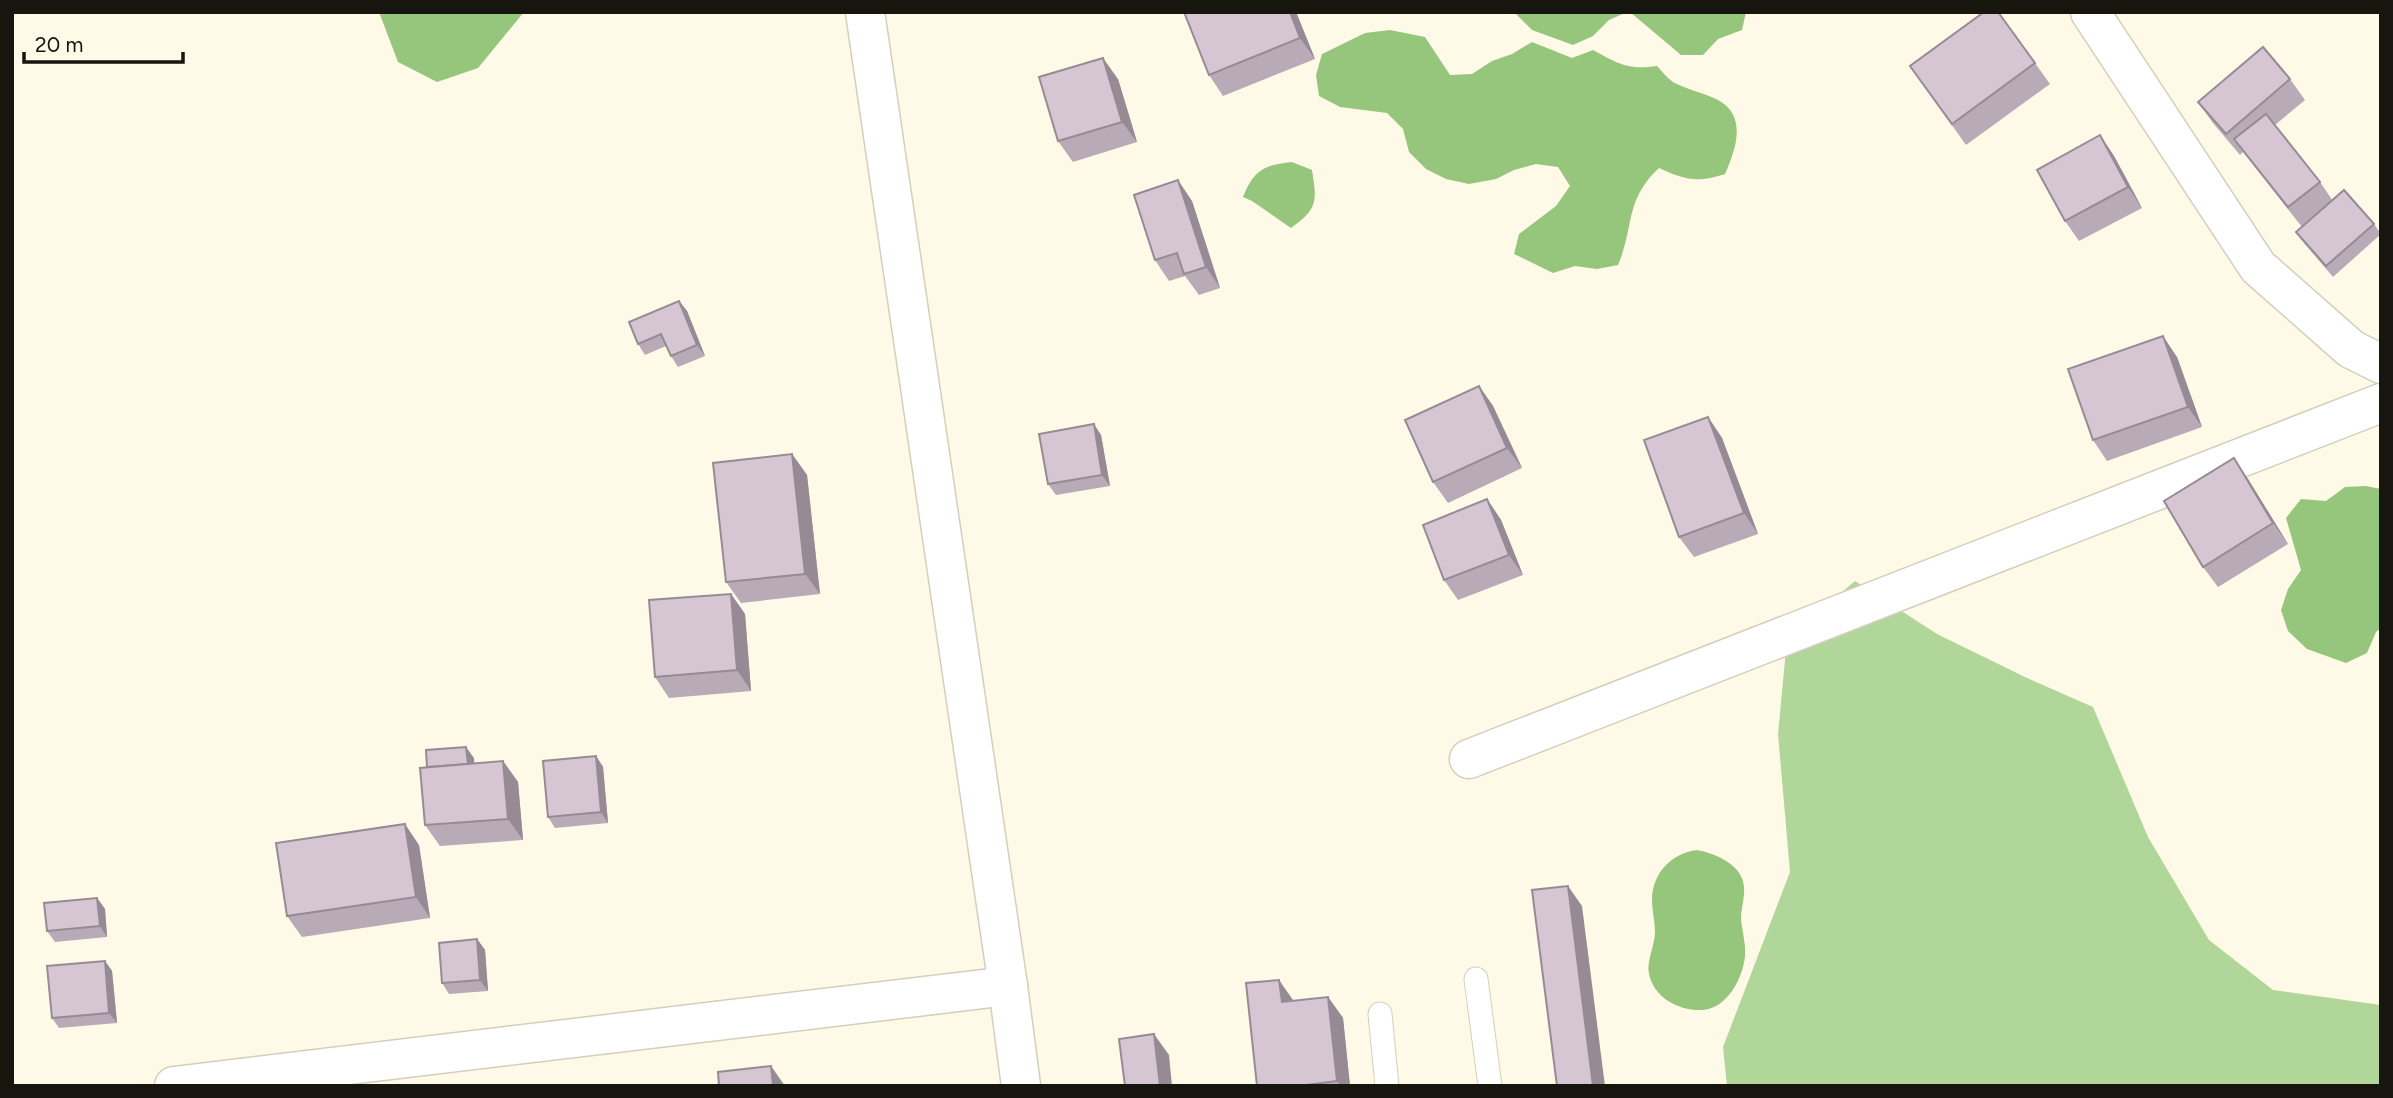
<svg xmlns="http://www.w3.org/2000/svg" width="2393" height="1098" font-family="Figtree,sans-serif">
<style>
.green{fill:#b0d69a}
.forest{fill:#96c67b}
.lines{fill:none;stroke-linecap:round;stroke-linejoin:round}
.lane-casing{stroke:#d4cfbd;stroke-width:25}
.street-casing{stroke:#d4cfbd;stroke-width:41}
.lane{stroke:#fff;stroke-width:23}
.street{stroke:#fff;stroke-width:38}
.wall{fill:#b8aab6}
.shaded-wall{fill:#968b94}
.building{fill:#d6c6d4;stroke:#968b94;stroke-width:2}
</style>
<rect width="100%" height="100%" fill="#fffae7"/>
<!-- green -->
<polygon class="green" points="1855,581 1937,634 2027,678 2093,707 2148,837 2209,940 2273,990 2381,1005 2381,1086 1727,1086 1723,1047 1790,872 1778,734 1787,639"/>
<!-- forest -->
<g class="forest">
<polygon points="379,12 524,12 478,68 437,82 398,62"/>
<polygon points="1514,12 1627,12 1609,20 1593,36 1573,45 1532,30"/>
<polygon points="1630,12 1746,12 1742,30 1718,39 1703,55 1681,55"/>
<path d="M1390,30l35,7 25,38 22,-1 20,-13 20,-7 20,-12 40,16 21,-8c26,14 34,20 64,16 5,5 10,12 16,16 12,7 28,10 41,16 34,15 23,49 11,76 -28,9 -40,6 -66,-6 -35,33 -24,57 -41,97l-21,4 -22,-3 -22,7 -39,-19 5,-20 37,-28 14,-20 -12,-19 -22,-3 -22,6 -18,9 -27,5 -23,-5 -20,-10 -17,-17 -6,-23 -16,-16 -47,-6 -21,-11 -3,-21 6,-21 43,-21z"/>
<path d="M1292,162l20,8c5,31 6,39 -21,58l-39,-27 -9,-4c11,-27 20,-32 49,-35z"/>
<polygon points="2366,486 2381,489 2381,628 2376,632 2367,653 2346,663 2307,649 2288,631 2281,610 2288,589 2301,570 2286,518 2301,499 2326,501 2345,487"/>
<path d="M1697,850c18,3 46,15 47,37 1,11 -3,21 -3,32 1,12 5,25 4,37 -2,22 -18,53 -43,54 -23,1 -48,-12 -53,-36 -3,-12 6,-29 6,-42 0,-10 -3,-21 -3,-32 0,-26 19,-47 45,-50z"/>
</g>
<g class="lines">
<defs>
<g id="lane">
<polyline points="1476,979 1490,1086"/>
<polyline points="1380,1014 1387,1086"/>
</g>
<g id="street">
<polyline points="865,12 1008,986 1021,1086"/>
<polyline points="2090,12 2258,267 2351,349 2381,364"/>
<polyline points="1469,759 2381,403"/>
<polyline points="174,1086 1008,986"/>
</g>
</defs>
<!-- lane casing -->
<use href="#lane" class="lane-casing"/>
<!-- street casing -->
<use href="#street" class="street-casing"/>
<!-- lane -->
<use href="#lane" class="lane"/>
<!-- street -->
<use href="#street" class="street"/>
</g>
<!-- wall -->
<g class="wall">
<polygon points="1184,12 1296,12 1315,59 1223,96 1209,75"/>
<polygon points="2035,63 2050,84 1966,145 1910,66"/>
<polygon points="1118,79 1137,142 1073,162 1058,141"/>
<polygon points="2290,79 2305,100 2275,125 2320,182 2333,201 2374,224 2381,234 2333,277 2304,243 2296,232 2302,227 2243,152 2240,155 2213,123 2198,102"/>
<polygon points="2100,135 2114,156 2142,208 2079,241 2065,221"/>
<polygon points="1192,201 1220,288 1199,295 1185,276 1169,281 1155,260"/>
<polygon points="679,301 687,311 705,356 678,367 671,356 666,346 645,355 638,344"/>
<polygon points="2177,357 2202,427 2107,461 2093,440"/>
<polygon points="1479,386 1493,406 1522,468 1448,503 1433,482"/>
<polygon points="1708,417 1722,438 1758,534 1694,557 1679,537"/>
<polygon points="1101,435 1110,486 1056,495 1048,484"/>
<polygon points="792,454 807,475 820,594 741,603 726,582"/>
<polygon points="2248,479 2288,544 2218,587 2203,567"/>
<polygon points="1487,499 1501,520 1523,575 1458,600 1444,580"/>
<polygon points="731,594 745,614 751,691 669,698 655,677"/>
<polygon points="596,756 603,767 608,823 555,828 548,817"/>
<polygon points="474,758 474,763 503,761 518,782 523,840 440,846 425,825 427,767"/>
<polygon points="419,845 430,918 302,937 287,916"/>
<polygon points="97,898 105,909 107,937 55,942 47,931"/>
<polygon points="477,939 485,950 488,991 449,994 442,983"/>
<polygon points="105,961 112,971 117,1023 59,1028 52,1018"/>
<polygon points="1328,997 1343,1018 1350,1086 1257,1086 1293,1001"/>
</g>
<!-- shaded-wall -->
<g class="shaded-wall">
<polygon points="1290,12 1296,12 1315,59 1300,38"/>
<polygon points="1103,58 1118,79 1137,142 1122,122"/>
<polygon points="2100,135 2114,156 2142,208 2128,187"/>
<polygon points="1178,180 1192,201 1220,288 1206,267"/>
<polygon points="679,301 687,311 705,356 697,345"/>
<polygon points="2163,336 2177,357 2202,427 2188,407"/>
<polygon points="1479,386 1493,406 1522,468 1507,448"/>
<polygon points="1708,417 1722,438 1758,534 1744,513"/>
<polygon points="1094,424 1101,435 1110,486 1102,475"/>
<polygon points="792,454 807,475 820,594 805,574"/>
<polygon points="2234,458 2248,479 2288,544 2273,523"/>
<polygon points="1487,499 1501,520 1523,575 1509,555"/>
<polygon points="731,594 745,614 751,691 737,670"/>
<polygon points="466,747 474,758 476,785 469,774"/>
<polygon points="596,756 603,767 608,823 601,812"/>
<polygon points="503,761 518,782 523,840 508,819"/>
<polygon points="405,824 419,845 430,918 416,897"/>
<polygon points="1568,886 1582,906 1605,1086 1593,1086"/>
<polygon points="97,898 105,909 107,937 100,926"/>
<polygon points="477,939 485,950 488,991 480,980"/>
<polygon points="105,961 112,971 117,1023 109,1013"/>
<polygon points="1279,980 1293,1000 1282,1002"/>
<polygon points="1328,997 1343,1018 1350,1086 1341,1086 1337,1081"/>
<polygon points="1154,1034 1169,1055 1172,1086 1160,1086"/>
<polygon points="771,1066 785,1086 773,1086"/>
</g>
<!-- building -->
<g class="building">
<polygon points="1184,12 1290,12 1300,38 1209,75"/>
<polygon points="1984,12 1998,12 2035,63 1952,124 1910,66"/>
<polygon points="2263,47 2290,79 2226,134 2198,102"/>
<polygon points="1103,58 1122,122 1058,141 1039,77"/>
<polygon points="2266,114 2320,182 2288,207 2234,139"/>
<polygon points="2100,135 2128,187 2065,221 2037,170"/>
<polygon points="1178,180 1206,267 1184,274 1177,253 1155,260 1134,195"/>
<polygon points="2344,190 2374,224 2326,266 2296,232"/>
<polygon points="679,301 697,345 671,356 661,334 638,344 629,322"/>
<polygon points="2163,336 2188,407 2093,440 2068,369"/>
<polygon points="1479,386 1507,448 1433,482 1405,420"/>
<polygon points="1708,417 1744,513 1679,537 1644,440"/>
<polygon points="1094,424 1102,475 1048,484 1039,434"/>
<polygon points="792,454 805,574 726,582 713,463"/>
<polygon points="2234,458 2273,523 2203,567 2164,501"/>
<polygon points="1487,499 1509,555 1444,580 1423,525"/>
<polygon points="731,594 737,670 655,677 649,600"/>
<polygon points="466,747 468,764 427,767 426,750"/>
<polygon points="596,756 601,812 548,817 543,761"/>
<polygon points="503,761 508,819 425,825 420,768"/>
<polygon points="405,824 416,897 287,916 276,843"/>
<polygon points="1568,886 1593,1086 1557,1086 1532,890"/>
<polygon points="97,898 100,926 47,931 44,903"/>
<polygon points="477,939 480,980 442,983 439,943"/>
<polygon points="105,961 109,1013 52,1018 47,966"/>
<polygon points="1279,980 1282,1002 1328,997 1337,1081 1299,1086 1257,1086 1246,983"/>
<polygon points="1154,1034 1160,1086 1125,1086 1119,1039"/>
<polygon points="771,1066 773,1086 719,1086 718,1072"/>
</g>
<!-- border -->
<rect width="2393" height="1098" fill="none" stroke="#16150e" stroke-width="28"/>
<!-- scale -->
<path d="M24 52v10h159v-10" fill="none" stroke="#16150e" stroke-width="3.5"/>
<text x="35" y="52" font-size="21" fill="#16150e" stroke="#fffae7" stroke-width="5" paint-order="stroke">20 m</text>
</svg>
